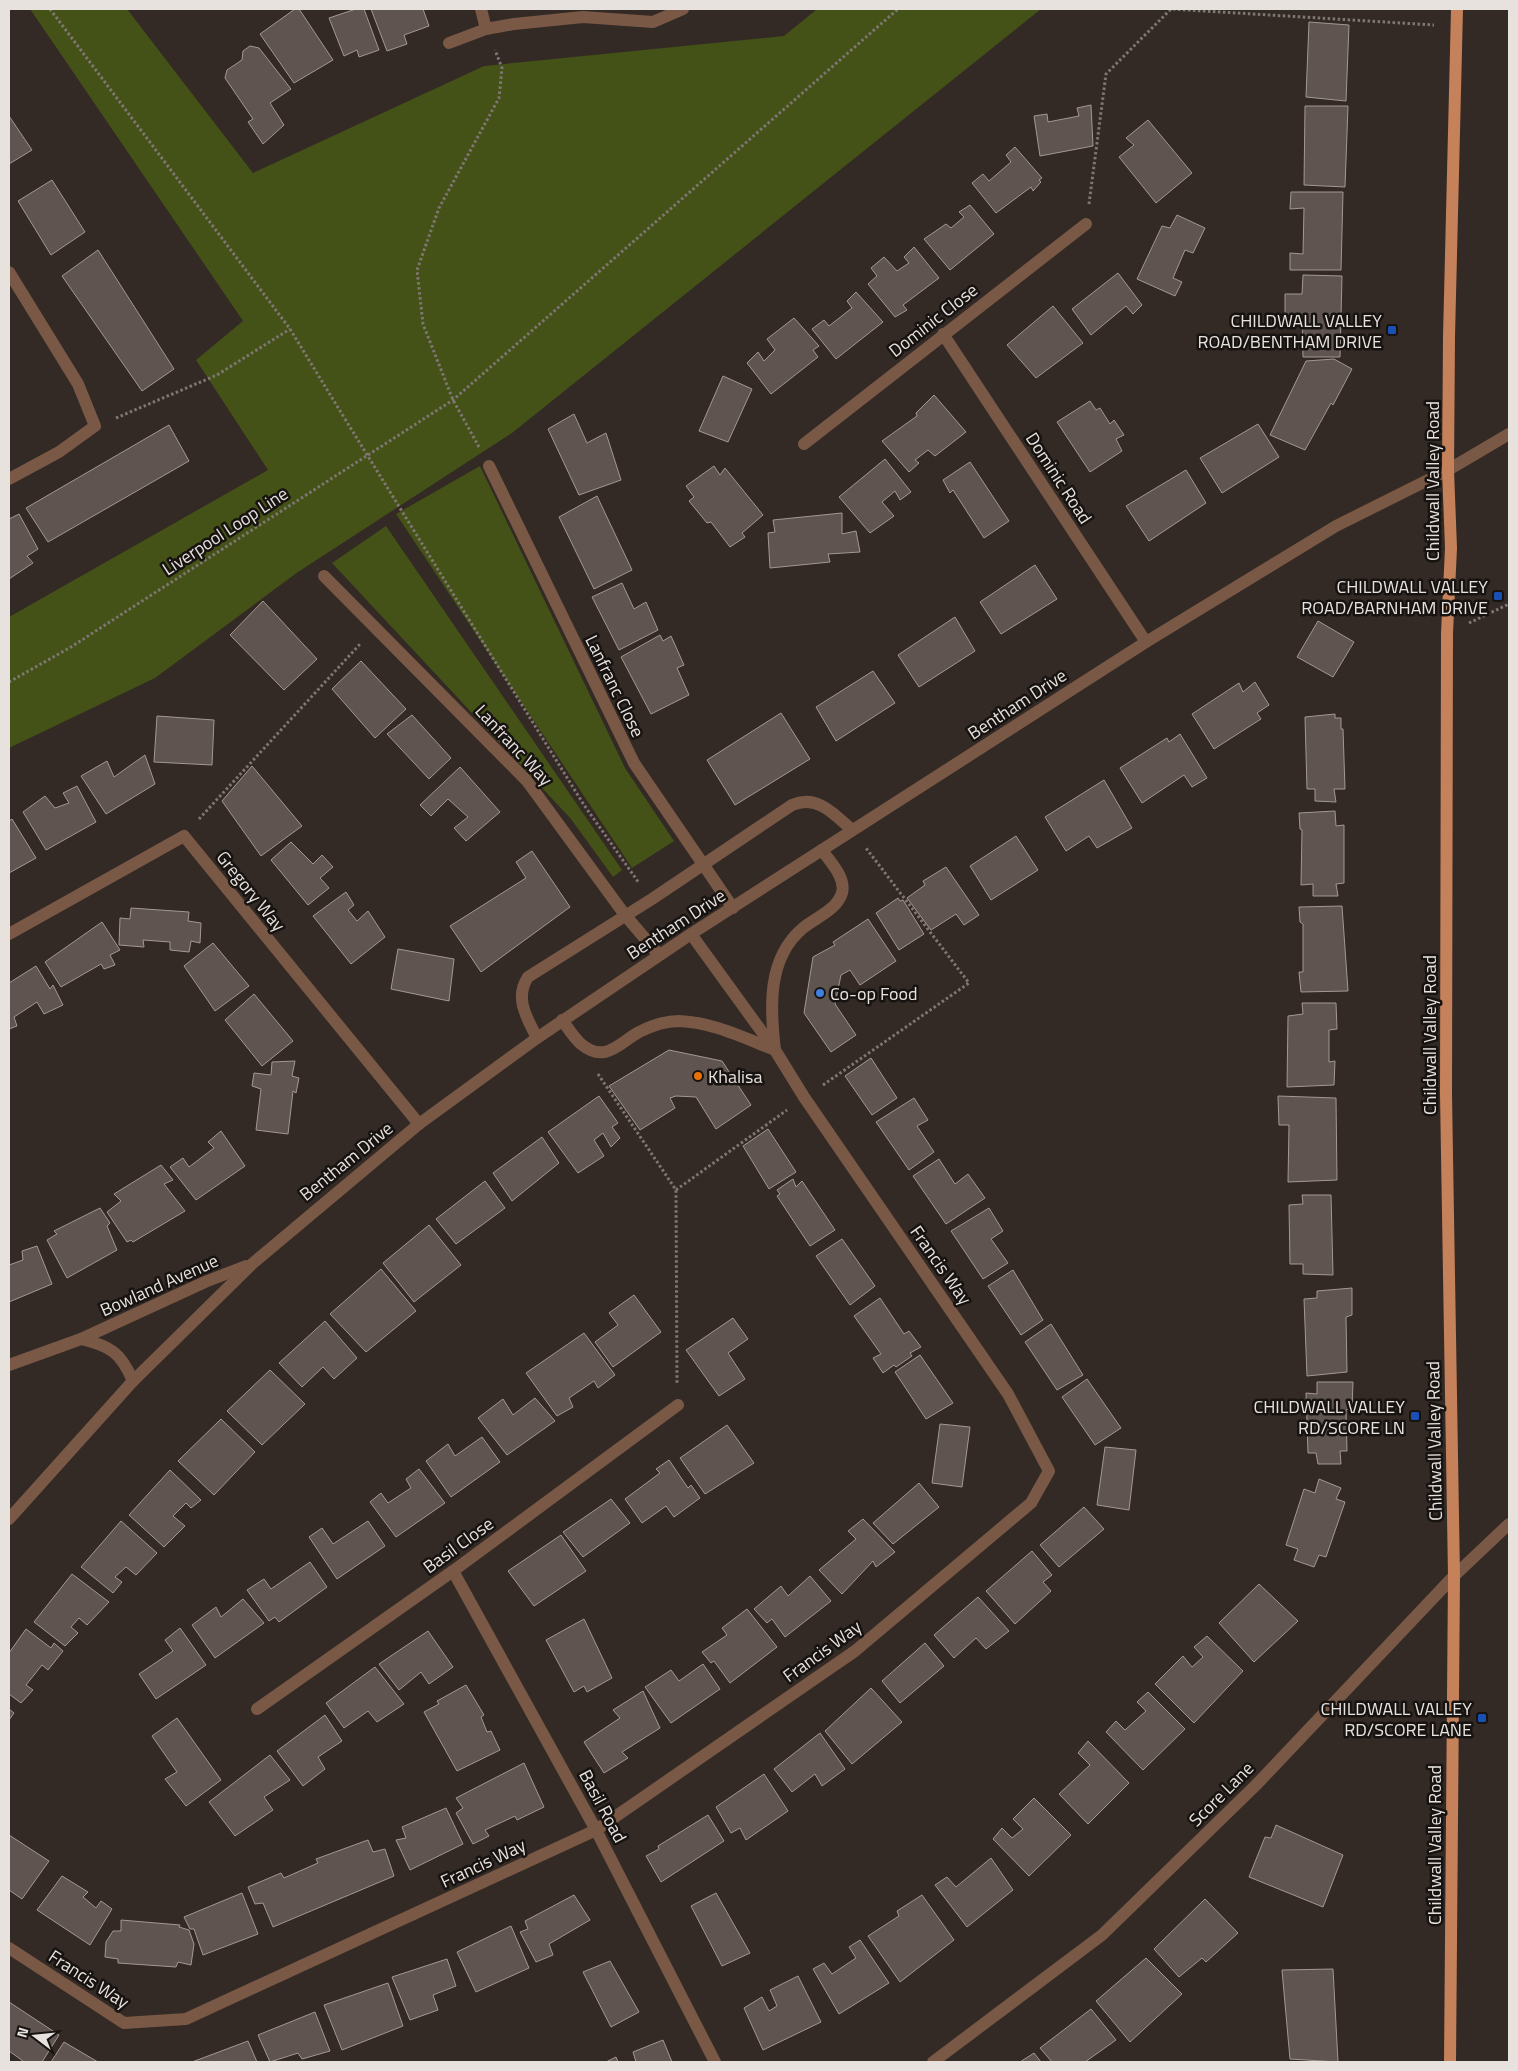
<svg xmlns="http://www.w3.org/2000/svg" width="1518" height="2071" font-family="'Titillium Web',sans-serif">
<style>
.green{fill:#445117}
.building{fill:#5f544f;stroke:#a59893}
.lines{fill:none;stroke-linecap:round;stroke-linejoin:round}
.path{stroke:#7f7773;stroke-width:3;stroke-dasharray:2.5 2.5;stroke-linecap:butt}
.minor{stroke:#795845;stroke-width:12}
.major{stroke:#c5815a;stroke-width:12}
.path-bridge{stroke:#7f7773;stroke-width:3;stroke-dasharray:2.5 2.5;stroke-linecap:butt}
.transit-dot{fill:#1a4fb4;stroke:#171311;stroke-width:2}
.shop-dot{fill:#3f7fe0;stroke:#171311;stroke-width:2}
.food-dot{fill:#e8710a;stroke:#171311;stroke-width:2}
.labels{text-anchor:middle;dominant-baseline:central;stroke-width:5;stroke-linejoin:round;paint-order:stroke}
.street-label{font-size:18px;fill:#e8e2df;stroke:#171311}
.poi-label{font-size:18px;fill:#e8e2df;stroke:#171311;text-anchor:end}
</style>
<rect width="100%" height="100%" fill="#332925"/>
<!-- green -->
<g class="green">
<polygon points="30,9 127,9 253,173 484,66 784,36 817,9 1041,9 512,433 298,572 155,678 9,748 9,617 268,470 196,360 243,321"/>
<polygon points="480,466 625,768 674,841 632,868 396,514"/>
<polygon points="386,526 622,870 613,877 571,819 332,563"/>
</g>
<!-- building -->
<g class="building">
<polygon points="295,9 299,9 333,60 294,83 260,34"/>
<polygon points="356,9 364,9 379,50 359,57 357,50 344,56 329,18"/>
<polygon points="371,9 423,9 429,26 404,35 407,44 387,51"/>
<polygon points="1309,22 1349,25 1346,101 1306,97"/>
<polygon points="250,46 259,48 291,89 270,103 284,125 263,144 248,122 253,119 225,78 227,70 242,60 243,51"/>
<polygon points="1091,105 1093,146 1040,156 1034,116 1047,114 1048,122 1079,116 1077,108"/>
<polygon points="1305,106 1348,106 1345,187 1304,185"/>
<polygon points="9,116 32,150 9,164"/>
<polygon points="1148,120 1192,173 1156,203 1119,157 1134,145 1126,138"/>
<polygon points="1015,147 1042,178 1039,180 1041,182 1033,191 1031,187 996,213 972,183 983,174 989,181 1011,162 1006,155"/>
<polygon points="52,180 85,232 51,255 18,201"/>
<polygon points="1291,192 1343,192 1341,270 1290,270 1290,253 1303,254 1304,208 1290,209"/>
<polygon points="970,205 994,234 950,270 924,239 946,224 951,228 964,217 959,212"/>
<polygon points="1177,215 1205,228 1193,253 1185,250 1173,278 1182,282 1175,296 1137,279 1162,226 1170,228"/>
<polygon points="914,247 939,278 903,305 907,310 895,317 868,284 877,276 871,268 884,257 897,271 909,263 904,257"/>
<polygon points="98,250 174,369 142,391 62,276"/>
<polygon points="1118,273 1142,305 1133,314 1126,306 1091,335 1072,309"/>
<polygon points="1303,275 1342,276 1340,357 1303,357 1302,316 1285,315 1285,294 1302,294"/>
<polygon points="856,292 883,322 836,359 812,329 824,320 829,326 852,308 847,301"/>
<polygon points="1053,306 1083,343 1036,378 1007,345"/>
<polygon points="794,318 819,346 813,350 818,357 771,394 747,363 758,352 764,361 775,350 767,339"/>
<polygon points="1334,359 1352,369 1333,405 1331,403 1305,450 1270,435 1306,361"/>
<polygon points="723,376 752,389 728,442 699,431"/>
<polygon points="934,395 966,432 935,456 928,450 915,460 919,463 909,472 882,441 917,416 916,413"/>
<polygon points="1090,401 1096,410 1100,408 1110,424 1114,420 1124,435 1116,439 1122,451 1090,472 1057,422"/>
<polygon points="574,414 587,443 606,433 621,480 579,495 548,429"/>
<polygon points="1258,424 1279,457 1222,493 1200,458"/>
<polygon points="169,425 189,461 48,542 26,508"/>
<polygon points="885,459 911,492 900,500 895,491 882,502 894,516 870,533 839,497"/>
<polygon points="970,462 1009,521 984,538 953,490 950,493 943,480"/>
<polygon points="714,466 720,475 725,468 763,515 742,533 745,537 730,547 711,522 707,523 689,501 694,497 686,486"/>
<polygon points="1186,470 1206,503 1149,541 1126,506"/>
<polygon points="597,496 632,570 594,589 559,517"/>
<polygon points="842,513 842,534 856,531 860,552 828,554 830,562 770,568 768,533 775,532 773,520"/>
<polygon points="19,514 38,549 27,556 33,563 9,579 9,519"/>
<polygon points="1035,565 1057,599 1001,634 980,602"/>
<polygon points="622,583 634,609 646,602 658,630 619,650 592,597"/>
<polygon points="263,601 317,659 284,690 230,635"/>
<polygon points="955,617 975,651 919,687 898,655"/>
<polygon points="1318,621 1354,642 1333,677 1297,657"/>
<polygon points="660,635 663,641 671,636 684,665 677,668 689,695 651,714 621,657"/>
<polygon points="361,661 406,709 375,738 332,689"/>
<polygon points="873,671 895,703 836,741 816,707"/>
<polygon points="1255,682 1269,705 1257,713 1261,719 1214,749 1192,714 1239,683 1243,692"/>
<polygon points="781,713 810,759 735,805 707,760"/>
<polygon points="1335,714 1335,718 1341,718 1341,729 1343,729 1345,789 1334,789 1336,802 1315,801 1315,789 1307,789 1305,717"/>
<polygon points="412,715 451,758 429,779 387,734"/>
<polygon points="157,716 214,720 212,765 154,762"/>
<polygon points="1180,734 1207,778 1192,787 1184,775 1142,803 1120,768 1167,738 1169,742"/>
<polygon points="145,755 155,784 106,814 81,776 107,761 114,777"/>
<polygon points="252,766 302,826 261,856 222,801"/>
<polygon points="460,767 500,812 466,841 454,828 468,817 448,799 431,816 420,805"/>
<polygon points="1104,780 1132,828 1097,848 1089,836 1066,851 1045,817"/>
<polygon points="77,786 96,822 46,850 23,812 45,796 55,808 69,803 63,793"/>
<polygon points="1335,811 1336,826 1344,825 1344,883 1336,884 1338,896 1313,896 1313,884 1301,885 1302,830 1300,829 1299,813"/>
<polygon points="12,819 36,858 9,873 9,821"/>
<polygon points="1016,836 1038,870 991,900 970,866"/>
<polygon points="291,842 313,864 322,855 333,867 320,878 329,888 308,905 271,860"/>
<polygon points="532,851 570,907 481,972 450,926 526,878 516,862"/>
<polygon points="946,867 979,915 964,925 956,914 931,930 907,898 925,885 923,881"/>
<polygon points="346,892 354,905 348,910 357,921 368,911 385,937 351,964 313,916"/>
<polygon points="898,898 900,901 903,900 924,934 899,950 876,913"/>
<polygon points="1342,906 1348,991 1301,992 1299,972 1303,972 1303,924 1300,922 1299,907"/>
<polygon points="131,908 189,912 188,921 201,923 200,943 191,941 189,952 170,950 170,942 143,940 144,947 119,945 120,918 130,919"/>
<polygon points="868,919 896,961 860,985 850,970 841,975 835,1004 856,1035 831,1052 804,1013 813,957 835,945 833,942"/>
<polygon points="102,922 120,950 110,955 115,965 104,969 101,964 61,987 45,962"/>
<polygon points="213,943 249,986 215,1011 184,966"/>
<polygon points="398,949 454,959 449,1001 391,989"/>
<polygon points="36,966 50,989 53,985 63,1005 44,1014 37,1002 14,1017 17,1026 9,1029 9,983"/>
<polygon points="254,994 293,1041 262,1066 225,1020"/>
<polygon points="1302,1003 1336,1003 1337,1029 1329,1030 1329,1062 1335,1061 1334,1085 1287,1087 1288,1016 1303,1014"/>
<polygon points="669,1050 722,1061 751,1105 716,1129 696,1097 676,1096 670,1098 675,1108 640,1130 609,1086"/>
<polygon points="871,1058 897,1098 872,1115 845,1076"/>
<polygon points="295,1061 292,1076 299,1078 296,1093 293,1091 288,1134 256,1130 261,1089 252,1086 254,1073 271,1075 272,1062"/>
<polygon points="599,1096 618,1123 612,1127 620,1138 611,1147 603,1133 594,1140 604,1156 578,1173 548,1132"/>
<polygon points="1278,1096 1336,1098 1337,1180 1288,1182 1289,1125 1279,1125"/>
<polygon points="914,1098 928,1120 917,1126 934,1152 909,1170 876,1122"/>
<polygon points="768,1129 796,1172 769,1189 743,1146"/>
<polygon points="221,1131 245,1166 196,1200 170,1167 183,1158 189,1167 214,1148 208,1142"/>
<polygon points="542,1137 559,1163 512,1201 493,1173"/>
<polygon points="939,1159 955,1184 968,1174 985,1198 946,1224 913,1176"/>
<polygon points="161,1165 173,1180 164,1184 185,1211 133,1242 131,1240 127,1242 107,1212 121,1201 114,1194"/>
<polygon points="793,1179 796,1187 802,1181 835,1230 810,1246 777,1196 780,1194 777,1190"/>
<polygon points="485,1181 505,1208 456,1244 436,1219"/>
<polygon points="1302,1195 1331,1195 1333,1275 1303,1274 1303,1264 1290,1264 1289,1205 1303,1204"/>
<polygon points="100,1208 110,1223 107,1226 117,1250 67,1278 47,1240 57,1234 54,1231"/>
<polygon points="989,1208 1003,1231 991,1239 1008,1263 983,1279 951,1231"/>
<polygon points="429,1225 461,1265 414,1302 383,1263"/>
<polygon points="842,1239 875,1286 850,1305 816,1256"/>
<polygon points="37,1246 52,1284 9,1302 9,1265 23,1260 22,1251"/>
<polygon points="381,1269 416,1311 366,1352 330,1314"/>
<polygon points="1013,1270 1043,1320 1021,1335 988,1286"/>
<polygon points="1352,1288 1352,1315 1346,1317 1347,1372 1307,1376 1304,1299 1317,1298 1317,1291"/>
<polygon points="634,1295 661,1332 613,1367 595,1342 618,1325 609,1313"/>
<polygon points="880,1298 904,1334 909,1331 921,1347 910,1353 912,1356 896,1367 894,1365 883,1373 873,1358 881,1354 854,1316"/>
<polygon points="733,1318 748,1339 728,1353 745,1379 719,1396 686,1350"/>
<polygon points="325,1321 357,1358 334,1379 323,1367 302,1387 279,1363"/>
<polygon points="1051,1324 1083,1375 1057,1390 1025,1342"/>
<polygon points="584,1333 615,1375 598,1388 594,1381 569,1398 573,1407 557,1416 526,1373"/>
<polygon points="920,1355 953,1403 926,1419 895,1372"/>
<polygon points="270,1370 305,1404 262,1445 227,1411"/>
<polygon points="1087,1379 1121,1428 1095,1445 1062,1397"/>
<polygon points="1317,1382 1353,1382 1352,1408 1346,1410 1347,1451 1340,1451 1341,1464 1318,1464 1316,1453 1308,1453 1306,1393 1317,1394"/>
<polygon points="535,1398 555,1421 507,1455 478,1418 503,1399 513,1415"/>
<polygon points="221,1419 255,1452 214,1495 178,1461"/>
<polygon points="940,1424 970,1427 962,1487 932,1483"/>
<polygon points="727,1425 754,1463 705,1494 680,1458"/>
<polygon points="482,1437 500,1462 451,1497 426,1461 448,1444 455,1456"/>
<polygon points="1105,1447 1136,1450 1129,1510 1097,1505"/>
<polygon points="669,1460 688,1488 691,1485 700,1498 674,1517 666,1506 642,1523 625,1499 660,1473 656,1469"/>
<polygon points="419,1469 445,1503 396,1537 370,1502 381,1493 388,1503 411,1488 406,1479"/>
<polygon points="170,1470 201,1500 191,1508 186,1503 173,1516 185,1526 164,1547 129,1515"/>
<polygon points="1319,1479 1341,1488 1336,1499 1345,1502 1326,1557 1319,1555 1314,1567 1294,1560 1298,1549 1286,1545 1304,1489 1315,1493"/>
<polygon points="919,1483 939,1507 893,1544 873,1523"/>
<polygon points="611,1499 630,1523 583,1557 563,1532"/>
<polygon points="1084,1507 1104,1529 1059,1567 1040,1545"/>
<polygon points="863,1519 895,1552 876,1567 873,1561 842,1594 819,1570 856,1539 848,1531"/>
<polygon points="121,1521 157,1553 136,1575 126,1567 115,1577 122,1582 113,1593 81,1567"/>
<polygon points="368,1521 385,1546 337,1579 309,1537 322,1528 333,1544"/>
<polygon points="561,1535 586,1571 534,1606 508,1571"/>
<polygon points="1032,1551 1052,1575 1043,1582 1051,1591 1015,1624 986,1591"/>
<polygon points="310,1562 327,1587 279,1622 275,1617 269,1621 247,1590 264,1579 271,1589"/>
<polygon points="72,1574 109,1602 87,1625 79,1618 71,1627 78,1633 65,1646 34,1622"/>
<polygon points="810,1576 831,1601 785,1637 772,1619 767,1623 754,1609 781,1586 788,1596"/>
<polygon points="1259,1584 1298,1621 1254,1662 1219,1623"/>
<polygon points="978,1597 1009,1631 986,1649 976,1638 954,1658 934,1635"/>
<polygon points="243,1599 264,1623 215,1658 192,1625 216,1607 221,1617"/>
<polygon points="747,1609 777,1647 730,1683 714,1661 711,1663 702,1652 727,1635 722,1628"/>
<polygon points="584,1619 612,1678 587,1692 584,1686 574,1692 546,1640"/>
<polygon points="180,1628 206,1665 156,1699 139,1674 173,1651 165,1640"/>
<polygon points="26,1629 51,1648 54,1643 63,1651 48,1670 42,1665 26,1685 33,1690 21,1703 9,1694 9,1653"/>
<polygon points="428,1631 453,1667 429,1684 421,1672 399,1690 379,1664"/>
<polygon points="1207,1636 1243,1671 1194,1723 1155,1684 1183,1656 1192,1667 1203,1657 1194,1647"/>
<polygon points="925,1643 944,1666 900,1703 882,1681"/>
<polygon points="703,1664 720,1689 671,1723 645,1687 671,1670 679,1681"/>
<polygon points="375,1667 404,1704 377,1722 368,1711 344,1728 326,1703"/>
<polygon points="466,1685 484,1715 481,1717 487,1732 491,1731 500,1750 457,1771 424,1712 439,1704 437,1701"/>
<polygon points="871,1688 902,1722 852,1764 825,1731"/>
<polygon points="643,1691 660,1728 622,1752 628,1758 604,1773 584,1742 620,1718 613,1710"/>
<polygon points="1148,1692 1185,1729 1143,1770 1106,1732 1116,1721 1125,1730 1146,1711 1137,1702"/>
<polygon points="9,1709 14,1713 9,1720"/>
<polygon points="325,1715 342,1741 318,1757 325,1769 303,1786 277,1751"/>
<polygon points="177,1718 221,1780 186,1806 165,1779 177,1772 152,1736"/>
<polygon points="820,1733 845,1769 822,1786 815,1774 792,1792 774,1769"/>
<polygon points="1088,1741 1129,1783 1088,1824 1059,1794 1090,1765 1078,1753"/>
<polygon points="270,1755 290,1780 264,1797 273,1810 235,1836 209,1802"/>
<polygon points="524,1763 544,1807 517,1820 515,1816 485,1830 489,1836 473,1844 456,1813 463,1808 456,1798"/>
<polygon points="764,1774 788,1811 746,1840 740,1828 731,1833 716,1807"/>
<polygon points="1034,1798 1071,1835 1029,1876 993,1839 1002,1828 1012,1838 1023,1829 1013,1819"/>
<polygon points="446,1808 463,1844 410,1870 396,1840 406,1838 402,1827"/>
<polygon points="708,1815 724,1841 661,1882 646,1856 659,1849 658,1846"/>
<polygon points="1276,1825 1343,1855 1323,1907 1249,1877 1265,1837 1271,1838"/>
<polygon points="9,1835 49,1861 22,1899 9,1890"/>
<polygon points="368,1840 373,1852 385,1849 394,1876 273,1927 263,1903 255,1904 248,1887 281,1873 284,1878 318,1863 316,1859"/>
<polygon points="991,1858 1013,1890 967,1927 935,1885 947,1877 956,1887"/>
<polygon points="62,1876 88,1892 83,1897 96,1908 101,1901 112,1909 90,1945 37,1910"/>
<polygon points="242,1893 258,1934 203,1955 194,1929 190,1929 184,1917"/>
<polygon points="716,1893 750,1953 722,1966 691,1906"/>
<polygon points="574,1895 590,1920 549,1944 553,1955 536,1962 520,1932 528,1929 525,1921"/>
<polygon points="922,1895 954,1940 900,1982 868,1936 899,1916 897,1911"/>
<polygon points="1205,1899 1238,1933 1206,1962 1202,1958 1179,1977 1154,1949"/>
<polygon points="121,1920 180,1925 179,1927 189,1930 194,1944 191,1965 178,1962 176,1967 118,1963 118,1959 105,1957 106,1942 113,1931 121,1931"/>
<polygon points="511,1926 529,1968 476,1992 457,1952"/>
<polygon points="860,1940 889,1983 839,2014 813,1969 824,1963 832,1974 856,1958 849,1947"/>
<polygon points="1146,1958 1182,1994 1130,2042 1096,2001"/>
<polygon points="447,1959 456,1986 433,1995 438,2010 410,2020 392,1977"/>
<polygon points="610,1961 639,2012 611,2027 583,1972"/>
<polygon points="1333,1969 1338,2062 1290,2059 1282,1970"/>
<polygon points="798,1976 821,2022 763,2050 744,2008 762,1997 769,2011 777,2006 770,1990"/>
<polygon points="388,1983 403,2026 342,2050 324,2005"/>
<polygon points="9,2002 59,2035 42,2062 22,2062 23,2061 9,2051"/>
<polygon points="1091,2009 1116,2040 1085,2062 1052,2062 1040,2048"/>
<polygon points="315,2012 330,2051 302,2059 298,2053 270,2062 258,2035"/>
<polygon points="663,2040 672,2062 636,2062 633,2052"/>
<polygon points="248,2041 257,2062 192,2062"/>
<polygon points="64,2042 98,2062 51,2062"/>
<polygon points="1034,2053 1041,2062 1020,2062"/>
<polygon points="616,2057 618,2062 606,2062"/>
</g>
<g class="lines">
<!-- path -->
<g class="path">
<polyline points="50,9 290,329 345,419"/>
<polyline points="1089,204 1106,74 1171,9 1434,25"/>
<polyline points="116,418 217,375 290,329"/>
<polyline points="479,447 453,400 423,324 417,270 439,208 499,98 502,68 495,50"/>
<polyline points="416,534 584,805 639,883"/>
<polyline points="1469,623 1509,604"/>
<polyline points="9,682 71,647 453,400 898,9"/>
<polyline points="199,819 361,643"/>
<polyline points="598,1074 676,1190 677,1384"/>
<polyline points="823,1085 969,983 866,848"/>
<polyline points="676,1190 787,1110"/>
</g>
<!-- minor -->
<g class="minor">
<polyline points="481,9 486,29 514,24 583,17 653,22 683,9"/>
<polyline points="449,43 486,29"/>
<polyline points="9,272 78,384 95,426 59,452 9,479"/>
<polyline points="943,334 1146,642"/>
<polyline points="804,444 1086,224"/>
<polyline points="489,466 634,763 733,908"/>
<polyline points="324,576 527,781 625,915 659,955"/>
<polyline points="9,934 184,836 419,1124"/>
<path d="M562,1020c6,8 12,18 19,24 24,20 38,-1 58,-12 12,-6 26,-11 40,-11 33,1 65,17 96,29 -5,-42 -8,-92 28,-122 12,-10 34,-18 39,-35 4,-16 -12,-31 -20,-43"/>
<path d="M537,1038c-10,-20 -23,-40 -9,-61l124,-78 140,-94c25,-11 42,9 60,25"/>
<path d="M81,1339c30,7 40,14 52,42"/>
<polyline points="9,1365 81,1339 205,1282 246,1266"/>
<polyline points="9,1519 133,1381 252,1264 419,1124 537,1038 691,934 1146,642 1336,526 1448,470 1509,434"/>
<polyline points="453,1571 596,1830 715,2062"/>
<polyline points="257,1709 453,1571 678,1405"/>
<polyline points="9,1948 124,2023 186,2019 596,1830 855,1651 1031,1503 1049,1471 1008,1394 804,1097 775,1050 691,934"/>
<polyline points="933,2062 1102,1935 1256,1785 1454,1576 1509,1524"/>
</g>
<!-- major -->
<polyline class="major" points="1450,2062 1454,1576 1446,1094 1447,633 1451,548 1448,470 1449,337 1457,9"/>
<!-- path-bridge -->
<polyline class="path-bridge" points="345,419 416,534"/>
</g>
<!-- markers -->
<g class="transit-dot">
<rect x="1387" y="325" width="10" height="10" rx="2.5"/>
<rect x="1493" y="591" width="10" height="10" rx="2.5"/>
<rect x="1410" y="1411" width="10" height="10" rx="2.5"/>
<rect x="1477" y="1713" width="10" height="10" rx="2.5"/>
</g>
<circle class="shop-dot" cx="820" cy="993" r="5"/>
<circle class="food-dot" cx="698" cy="1076" r="5"/>
<g class="labels">
<!-- street labels -->
<g class="street-label">
<text transform="translate(933 320) rotate(-38)">Dominic Close</text>
<text transform="translate(1059 478) rotate(57)">Dominic Road</text>
<text transform="translate(1432 481) rotate(-90)">Childwall Valley Road</text>
<text transform="translate(225 531) rotate(-33)">Liverpool Loop Line</text>
<text transform="translate(615 686) rotate(64)">Lanfranc Close</text>
<text transform="translate(1017 704) rotate(-33)">Bentham Drive</text>
<text transform="translate(514 745) rotate(47)">Lanfranc Way</text>
<text transform="translate(251 891) rotate(51)">Gregory Way</text>
<text transform="translate(676 924) rotate(-33)">Bentham Drive</text>
<text transform="translate(1429 1035) rotate(-90)">Childwall Valley Road</text>
<text transform="translate(346 1161) rotate(-39)">Bentham Drive</text>
<text transform="translate(941 1265) rotate(55)">Francis Way</text>
<text transform="translate(159 1285) rotate(-24)">Bowland Avenue</text>
<text transform="translate(1434 1441) rotate(-91)">Childwall Valley Road</text>
<text transform="translate(458 1545) rotate(-36)">Basil Close</text>
<text transform="translate(822 1651) rotate(-36)">Francis Way</text>
<text transform="translate(1221 1794) rotate(-45)">Score Lane</text>
<text transform="translate(603 1806) rotate(62)">Basil Road</text>
<text transform="translate(1434 1845) rotate(-90)">Childwall Valley Road</text>
<text transform="translate(483 1863) rotate(-25)">Francis Way</text>
<text transform="translate(89 1979) rotate(33)">Francis Way</text>
</g>
<!-- poi labels -->
<g class="poi-label">
<text x="1382" y="320">CHILDWALL VALLEY<tspan x="1382" dy="21">ROAD/BENTHAM DRIVE</tspan></text>
<text x="1488" y="586">CHILDWALL VALLEY<tspan x="1488" dy="21">ROAD/BARNHAM DRIVE</tspan></text>
<text x="830" y="993" text-anchor="start">Co-op Food</text>
<text x="708" y="1076" text-anchor="start">Khalisa</text>
<text x="1405" y="1406">CHILDWALL VALLEY<tspan x="1405" dy="21">RD/SCORE LN</tspan></text>
<text x="1472" y="1708">CHILDWALL VALLEY<tspan x="1472" dy="21">RD/SCORE LANE</tspan></text>
</g>
</g>
<!-- border -->
<rect width="1518" height="2071" fill="none" stroke="#e8e2df" stroke-width="20"/>
<!-- north arrow -->
<g transform="translate(35 2036) rotate(286)" stroke="#171311" stroke-width="4" paint-order="stroke">
<path d="M0-4L9 19L0 12L-9 19Z" fill="#e8e2df"/>
<text y="-8" font-size="14" font-weight="bold" text-anchor="middle" fill="#e8e2df">N</text>
</g>
</svg>
